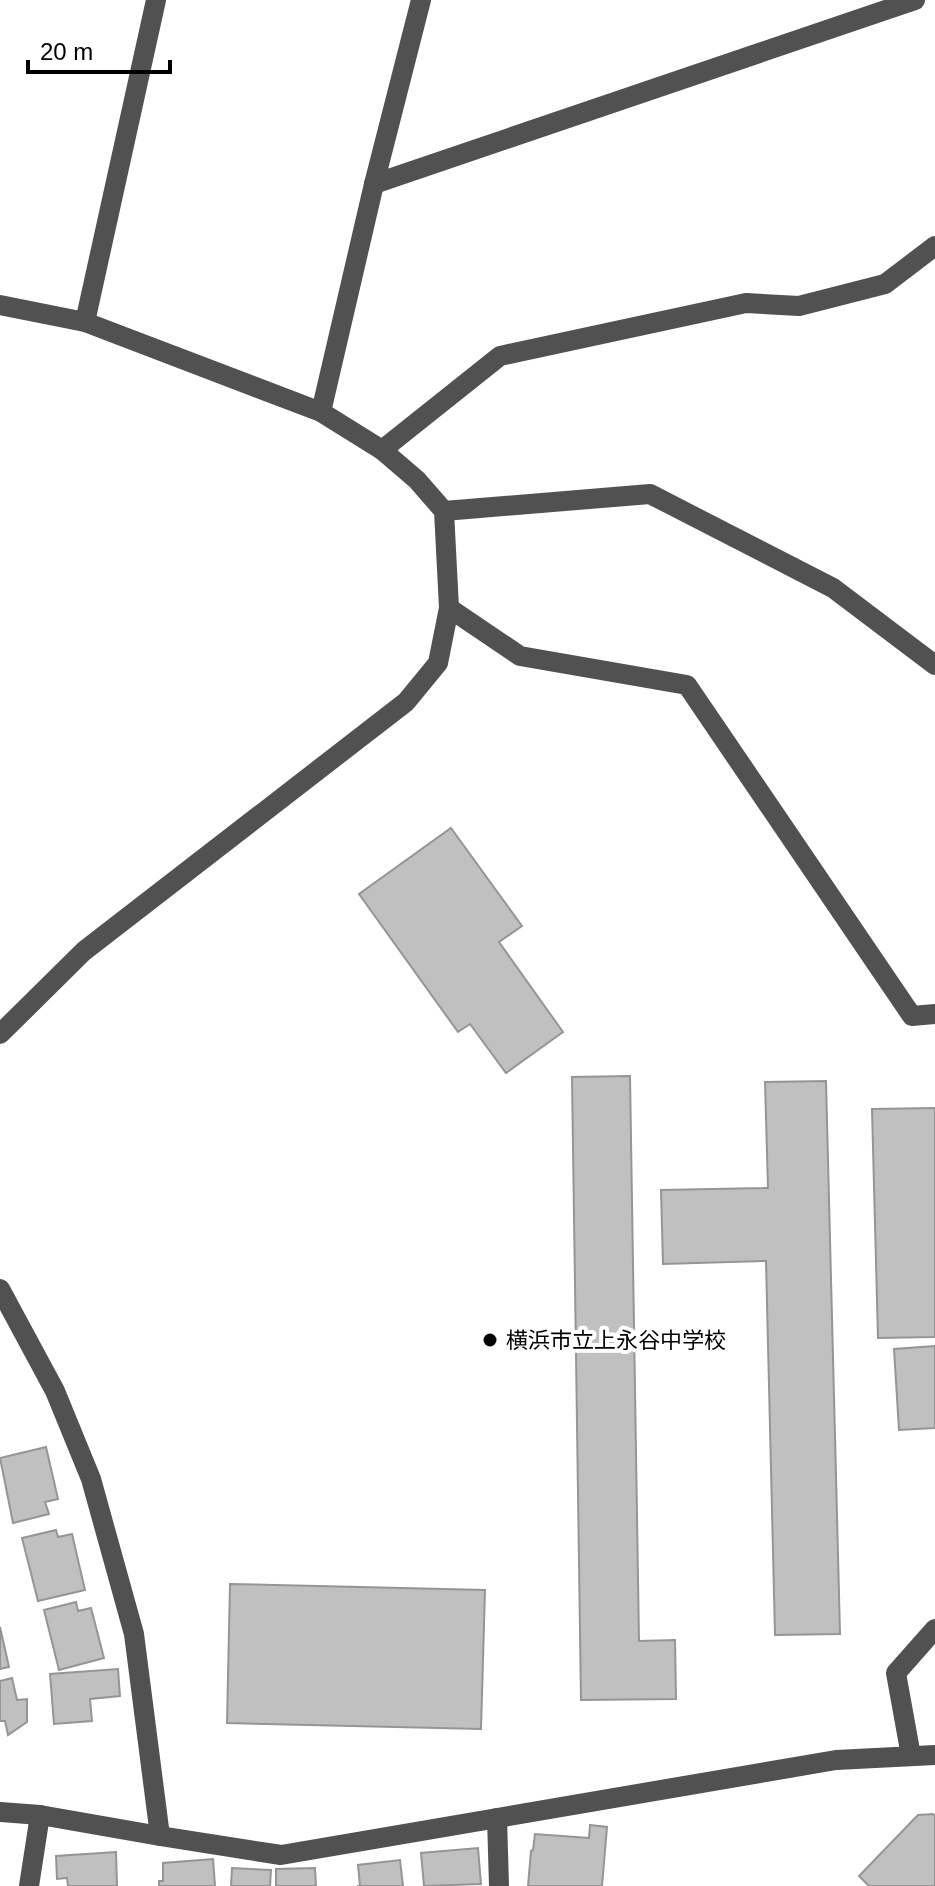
<svg xmlns="http://www.w3.org/2000/svg" width="935" height="1886" font-family="Arial,'Noto Sans JP',sans-serif">
<style>
.building{fill:#c0c0c0;stroke:#959595;stroke-width:2}
.lines{fill:none;stroke-linecap:round;stroke-linejoin:round}
.minor{stroke:#515151;stroke-width:20}
.poi-dot{fill:#000;stroke:#fff;stroke-width:3}
.labels{text-anchor:middle;dominant-baseline:central;stroke-width:8;stroke-linejoin:round;paint-order:stroke}
.poi-label{font-size:22px;fill:#000;stroke:#fff;text-anchor:start}
</style>
<rect width="100%" height="100%" fill="#fff"/>
<!-- building -->
<g class="building">
<polygon points="451,828 522,926 499,942 563,1032 506,1073 470,1024 458,1032 359,894"/>
<polygon points="630,1076 639,1641 675,1640 676,1699 581,1700 572,1077"/>
<polygon points="826,1081 840,1634 775,1635 766,1261 663,1264 661,1190 768,1188 765,1082"/>
<polygon points="935,1108 935,1337 878,1338 872,1109"/>
<polygon points="935,1346 935,1428 899,1430 894,1349"/>
<polygon points="46,1447 58,1499 45,1502 49,1514 13,1523 0,1458"/>
<polygon points="56,1530 58,1537 72,1534 85,1590 38,1601 22,1538"/>
<polygon points="230,1584 485,1590 481,1729 227,1723"/>
<polygon points="76,1602 78,1611 91,1608 104,1658 59,1670 44,1610"/>
<polygon points="0,1627 9,1667 0,1669"/>
<polygon points="118,1669 120,1696 90,1699 92,1721 54,1724 50,1674"/>
<polygon points="12,1678 17,1700 27,1699 27,1722 8,1735 5,1721 0,1721 0,1681"/>
<polygon points="933,1814 935,1816 935,1886 869,1886 859,1876 918,1815"/>
<polygon points="590,1825 607,1827 602,1886 528,1886 531,1851 533,1850 535,1834 589,1838"/>
<polygon points="478,1848 481,1884 424,1886 421,1853"/>
<polygon points="116,1852 117,1886 68,1886 67,1878 57,1879 56,1856"/>
<polygon points="213,1859 215,1886 159,1886 159,1881 163,1881 163,1863"/>
<polygon points="400,1860 403,1886 357,1886 360,1886 358,1865"/>
<polygon points="232,1868 271,1870 270,1886 231,1886"/>
<polygon points="315,1868 316,1886 276,1886 276,1869"/>
</g>
<g class="lines">
<!-- minor -->
<g class="minor">
<polyline points="374,184 915,0"/>
<polyline points="0,305 85,322 321,412 382,450 417,480 444,511 449,608 438,663 406,702 84,951 0,1034"/>
<polyline points="85,322 156,0"/>
<polyline points="321,412 374,184 421,0"/>
<polyline points="382,450 500,356 746,303 799,306 885,284 935,246"/>
<polyline points="444,511 650,494 833,588 935,665"/>
<polyline points="449,608 520,656 687,685 912,1016 935,1014"/>
<polyline points="0,1289 55,1391 91,1479 134,1634 160,1836"/>
<polyline points="911,1756 896,1673 935,1629"/>
<polyline points="0,1812 40,1815 160,1836 281,1855 836,1760 935,1755"/>
<polyline points="497,1818 499,1886"/>
<polyline points="29,1886 40,1815"/>
</g>
</g>
<!-- markers -->
<circle class="poi-dot" cx="490" cy="1340" r="8"/>
<g class="labels">
<!-- poi labels -->
<g class="poi-label">
<text x="506" y="1340">横浜市立上永谷中学校</text>
</g>
</g>
<!-- scale -->
<path d="M28 60v12h142v-12" fill="none" stroke="#000000" stroke-width="4"/>
<text x="40" y="60" font-size="24" fill="#000000" stroke="#ffffff" stroke-width="6" paint-order="stroke">20 m</text>
</svg>
